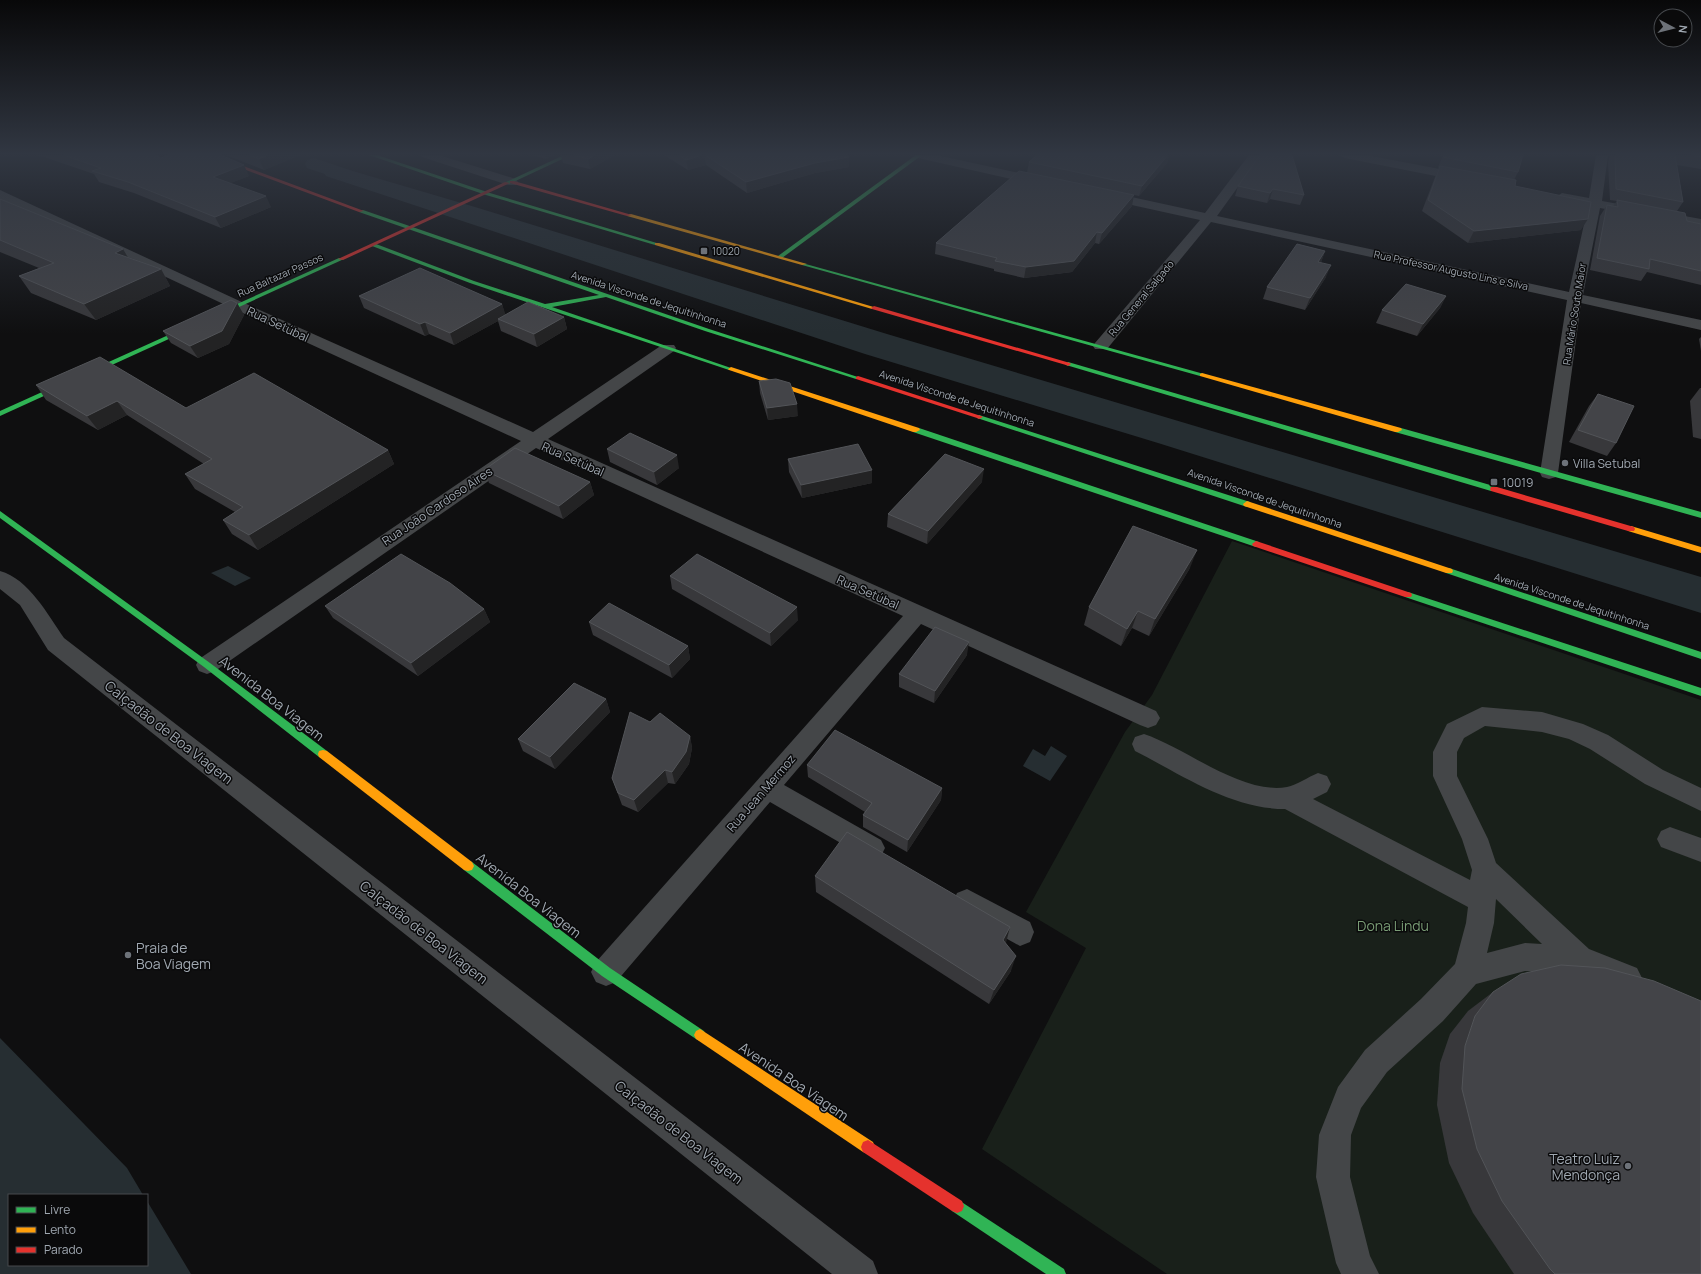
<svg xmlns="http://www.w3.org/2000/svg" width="1701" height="1274" font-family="Manrope,sans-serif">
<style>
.green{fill:#19201a}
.water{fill:#262e32}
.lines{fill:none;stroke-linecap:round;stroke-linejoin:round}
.canal{fill:#262e32;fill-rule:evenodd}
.street{fill:#444648;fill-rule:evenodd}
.fast{fill:#30b455;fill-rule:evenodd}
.slow{fill:#ff9f0a;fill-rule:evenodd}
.jam{fill:#e5322d;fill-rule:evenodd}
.wall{fill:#38383b}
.shaded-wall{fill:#232324}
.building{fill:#434448;stroke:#525458}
.poi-dot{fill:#6d7279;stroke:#0a0a0b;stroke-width:1.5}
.labels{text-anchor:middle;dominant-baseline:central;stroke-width:3;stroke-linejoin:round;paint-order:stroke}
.far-poi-label{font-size:10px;fill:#a0a8b1;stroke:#0a0a0b;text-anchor:start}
.far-street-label{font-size:10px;fill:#a0a8b1;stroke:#0a0a0b}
.street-label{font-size:12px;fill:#a0a8b1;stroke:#0a0a0b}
.poi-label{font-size:12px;fill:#a0a8b1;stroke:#0a0a0b;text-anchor:start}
.near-street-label{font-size:14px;fill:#a0a8b1;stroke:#0a0a0b}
.near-park-label{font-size:14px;fill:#7a9d76;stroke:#0a0a0b}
.near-poi-label{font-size:14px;fill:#a0a8b1;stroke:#0a0a0b;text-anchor:start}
</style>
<rect width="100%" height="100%" fill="#0f0f10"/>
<!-- green -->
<polygon class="green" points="1232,541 1701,700 1701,1274 1167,1274 982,1149 1086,948 1026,912 1125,732 1152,695"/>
<!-- water -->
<g class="water">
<polygon points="320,166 339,167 475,207 887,334 1701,577 1701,613 1158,443 865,354 326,176"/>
<polygon points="228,566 251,578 235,586 211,573"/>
<polygon points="1051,746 1067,756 1050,781 1023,766 1033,749 1045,756"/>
<polygon points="0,1038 127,1168 143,1195 9,1195 9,1265 147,1265 147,1201 191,1274 0,1274"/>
</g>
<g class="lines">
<!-- canal -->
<polygon class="canal" points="314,158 373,178 376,182 373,186 366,188 307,168 305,164 307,160"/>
<!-- street -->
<g class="street">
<polygon points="420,155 439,155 516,179 518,182 516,185 508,185 422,157"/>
<polygon points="912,155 936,155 1043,178 1049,182 1043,186 918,158"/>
<polygon points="1249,155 1261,155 1217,216 1569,292 1588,206 1558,200 1556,197 1562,193 1589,198 1596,155 1608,155 1602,201 1701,219 1701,227 1600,208 1583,295 1701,320 1701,330 1581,303 1558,473 1556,477 1549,479 1542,477 1540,473 1567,300 1211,222 1107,349 1095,349 1093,346 1095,343 1200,220 1100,198 1098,195 1100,192 1104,191 1205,213"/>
<polygon points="1339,155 1366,155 1466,174 1472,178 1466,182 1345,158"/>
<polygon points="0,190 244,303 533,432 662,345 674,345 676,348 674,351 548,439 1156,711 1160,718 1156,725 1148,728 1140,725 921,624 784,785 881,840 885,848 881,856 872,860 863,856 770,802 616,982 606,986 596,982 591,972 596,962 903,616 536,448 215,671 207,674 199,671 196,665 199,659 521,441 234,309 0,199"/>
<path d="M0,571c29,8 48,44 64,67l809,623 5,13h-46l-784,-624 -28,-45 -20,-16z"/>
<path d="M1482,707l60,5 41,12 25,11 55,35 38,18v23l-56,-27 -55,-35 -21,-10 -27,-7 -57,-6 -21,12 -7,14v24l31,63 8,24 93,86 48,19 5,10 -5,10 -10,5 -48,-19 -54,-3 -49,13 -33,37 -56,51 -26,36 -10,27 -1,42 20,79 9,18h-38l-5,-11 -20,-86 3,-42 19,-48 27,-37 56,-51 34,-35 11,-41 2,-16 -183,-98c-54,0 -103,-34 -150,-58l-3,-7 3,-7 9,-3c42,14 98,61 143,53 10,-2 21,-10 31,-14l9,3 4,8 -4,8 -14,7 157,81 2,-10 -10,-31 -29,-63v-24l14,-28zM1496,899l46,45 -17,-1 -38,10 7,-30z"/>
<polygon points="1670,827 1701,838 1701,862 1661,847 1657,839 1661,831"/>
<polygon points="967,889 1030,922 1034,932 1030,942 1020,946 957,911 953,902 957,893"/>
</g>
<!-- fast -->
<g class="fast">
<polygon points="369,155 377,155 490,193 660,244 655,245 486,195"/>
<polygon points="564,155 571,155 509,184 504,183"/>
<polygon points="916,155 922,155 782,258 778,258 778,256"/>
<polygon points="359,210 363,210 709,329 861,378 860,379 856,379 705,331 606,297 552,307 734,369 733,370 729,370 470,283 372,246 372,244 376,244 474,281 545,304 599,295 359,212"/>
<polygon points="339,258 344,259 0,416 0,411"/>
<polygon points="802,263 1204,374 1205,375 1204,376 1200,376 802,265"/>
<polygon points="1068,362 1497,487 1498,489 1494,491 1491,491 1066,365 1065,364"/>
<polygon points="979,415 1250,502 1251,504 1247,507 1244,506 977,418 977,416"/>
<polygon points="913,428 919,428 1259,542 1260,544 1256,547 1253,546 913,432"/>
<polygon points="1395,428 1401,428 1701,512 1701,518 1395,432"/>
<polygon points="0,511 210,663 327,751 328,754 327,757 323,758 319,757 204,667 0,518"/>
<polygon points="1449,568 1701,652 1701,659 1446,573 1445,571"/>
<polygon points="1408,592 1701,688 1701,696 1405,597 1404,595 1405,593"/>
<polygon points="468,861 472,862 610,968 704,1031 706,1035 704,1039 700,1041 696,1039 602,976 464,870 462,866 464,862"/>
<polygon points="957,1199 1064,1269 1066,1274 1046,1274 952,1211 950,1206 952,1201"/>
</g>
<!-- slow -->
<g class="slow">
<polygon points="627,214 631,214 807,264 802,265 627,216"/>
<polygon points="655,243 659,243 877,308 872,309 655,245"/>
<polygon points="731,367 919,428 920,430 916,432 913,432 729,370 728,369"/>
<polygon points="1202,373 1401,428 1402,430 1398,432 1395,432 1200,376 1200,374"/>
<polygon points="1247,501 1452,569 1453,571 1452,573 1446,573 1244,506 1243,504"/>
<polygon points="1631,526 1701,547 1701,553 1628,531 1627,529"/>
<polygon points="323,750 327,751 472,862 474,866 472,870 468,871 464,870 319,757 318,754 319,751"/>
<polygon points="700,1029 873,1142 875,1147 873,1152 868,1154 863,1152 696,1039 694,1035 696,1031"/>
</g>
<!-- jam -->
<g class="jam">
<polygon points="206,155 214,155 364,211 359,212"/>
<polygon points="510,181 514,181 632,215 627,216 510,183"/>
<polygon points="505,182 510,183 343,260 338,259"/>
<polygon points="874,306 1070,363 1071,364 1068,366 1066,365 872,309 871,308"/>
<polygon points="858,376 981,416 983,417 979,419 977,418 856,379 856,377"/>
<polygon points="1491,487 1497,487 1634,527 1635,529 1634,531 1628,531 1491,491 1490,489"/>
<polygon points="1256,541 1411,593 1412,595 1411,597 1405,597 1253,546 1252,544"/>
<polygon points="868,1140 962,1201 964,1206 962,1211 957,1213 952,1211 863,1152 861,1147 863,1142"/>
</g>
</g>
<!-- wall -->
<g class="wall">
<polygon points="38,155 155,155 161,158 249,176 230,183 271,207 221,228 134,193 99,182 94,174"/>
<polygon points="226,155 300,155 264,170"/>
<polygon points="533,155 554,155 546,159"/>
<polygon points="561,155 615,155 590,169 563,163"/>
<polygon points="664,155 848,155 849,157 849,167 815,173 747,193 706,165 688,170"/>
<polygon points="1036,155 1169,155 1167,163 1139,196 1027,173 1029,162 1036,156"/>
<polygon points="1260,155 1304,195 1300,205 1270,199 1267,203 1235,196 1238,186"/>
<polygon points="1440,155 1523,155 1518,172 1514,180 1515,186 1581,230 1468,243 1422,211 1435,177 1439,168 1438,167 1443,156"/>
<polygon points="1611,155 1701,155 1701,169 1677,165 1683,202 1677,211 1687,221 1701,224 1701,285 1647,272 1641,281 1590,270 1600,216 1607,205 1613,206 1617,201 1610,200 1608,163 1609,158"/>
<polygon points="0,199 128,257 161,269 170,286 96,320 31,293 19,276 39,268 0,252"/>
<polygon points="1132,206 1099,244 1095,243 1072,272 1024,278 994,271 994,269 935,254 936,243"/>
<polygon points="1325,251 1321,262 1326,277 1305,310 1263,299 1267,287"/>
<polygon points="359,296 502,304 505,315 564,317 567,329 537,347 501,331 498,321 454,345 429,334 425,336 364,308"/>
<polygon points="1446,296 1440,308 1417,336 1376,323 1382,310"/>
<polygon points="237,303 244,315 229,344 198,358 171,343 163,331"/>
<polygon points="1701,337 1701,351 1699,339"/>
<polygon points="759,381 798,416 768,420 760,393"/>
<polygon points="36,385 186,408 388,450 394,464 258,550 232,534 223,520 235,512 195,489 185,474 204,464 127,415 98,430 46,400"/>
<polygon points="1700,388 1701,388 1701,439 1693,437 1690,401"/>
<polygon points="1598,394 1616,443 1607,456 1569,442 1589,406"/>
<polygon points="607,449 679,468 657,485 610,462"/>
<polygon points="788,459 872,483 802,498 789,472"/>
<polygon points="484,470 590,482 594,495 563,519 489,483"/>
<polygon points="982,482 927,544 887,527 888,514"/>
<polygon points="1190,568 1149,636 1132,628 1121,646 1084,625 1089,607"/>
<polygon points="670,576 798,620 771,646 672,589"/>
<polygon points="325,606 484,609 490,622 418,676 333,618"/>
<polygon points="589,622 688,646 690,659 672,678 593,635"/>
<polygon points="967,655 934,703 899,687 899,674"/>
<polygon points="606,699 610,712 555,769 523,751 518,739"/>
<polygon points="650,722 690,736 692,748 689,764 675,784 668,783 638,812 622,805 612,778"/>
<polygon points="807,765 942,788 941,800 907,852 863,827 863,815 865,812 808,777"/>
<polygon points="815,876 1006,943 1011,971 989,1004 816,892"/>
<polygon points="1493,992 1701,1274 1514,1274 1473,1213 1449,1163 1437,1105 1440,1063 1450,1034 1468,1011"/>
</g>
<!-- shaded-wall -->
<g class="shaded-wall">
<polygon points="268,155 300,155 264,170 259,159"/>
<polygon points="546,155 554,155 546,159"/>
<polygon points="595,155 615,155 590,169 588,159"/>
<polygon points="702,155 704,155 706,165 688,170 686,160"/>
<polygon points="1168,155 1169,155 1167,163 1139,196 1142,186"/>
<polygon points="849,157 849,167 815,173 747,193 746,182 815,163"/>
<polygon points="244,165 249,176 218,188 213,177"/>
<polygon points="1273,189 1270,199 1267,203 1270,193"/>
<polygon points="1134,195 1132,206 1099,244 1102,233"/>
<polygon points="266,196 271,207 221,228 215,217"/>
<polygon points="1588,219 1581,230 1468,243 1474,231"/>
<polygon points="1097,232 1095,243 1072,272 1024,278 1026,267"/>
<polygon points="123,249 133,266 115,253"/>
<polygon points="1325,251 1321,263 1318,262"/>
<polygon points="1331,265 1326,277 1305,310 1310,298"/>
<polygon points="161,269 170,286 96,320 84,304"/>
<polygon points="1446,296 1440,308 1417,336 1423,324"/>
<polygon points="237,303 244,315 229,344 198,358 190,346"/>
<polygon points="502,304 506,316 498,319 498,321 454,345 450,333"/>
<polygon points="564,317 567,329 537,347 534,334"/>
<polygon points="425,322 429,334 425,336 420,324"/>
<polygon points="117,401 127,415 98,430 87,416"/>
<polygon points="797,404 798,416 768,420 767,408"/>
<polygon points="388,450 394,464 258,550 249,535"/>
<polygon points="677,455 679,468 657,485 654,472"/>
<polygon points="984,469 982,482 927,544 928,531"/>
<polygon points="872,470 872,483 802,498 801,485"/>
<polygon points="590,482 594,495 563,519 559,506"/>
<polygon points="1197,550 1190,568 1149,636 1155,619"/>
<polygon points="797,607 798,620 771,646 770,633"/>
<polygon points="484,609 490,622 418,676 411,663"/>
<polygon points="1138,611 1132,628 1121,646 1127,629"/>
<polygon points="969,642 967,655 934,703 935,691"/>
<polygon points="688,646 690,659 672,678 669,665"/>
<polygon points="606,699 610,712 555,769 550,757"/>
<polygon points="690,736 692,748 689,764 675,784 672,772"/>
<polygon points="665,770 668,783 638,812 634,800"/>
<polygon points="942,788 941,800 907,852 908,840"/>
<polygon points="1010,927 1006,943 998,956 1003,940"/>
<polygon points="1016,956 1011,971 989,1004 994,990"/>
</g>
<!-- building -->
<g class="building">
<polygon points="63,155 155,155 161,158 168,155 221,155 244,165 213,177 266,196 215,217 128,182 92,171 101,168"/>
<polygon points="250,155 268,155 259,159"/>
<polygon points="573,155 595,155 588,159"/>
<polygon points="679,155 702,155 686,160"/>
<polygon points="705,155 848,155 849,157 815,163 746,182"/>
<polygon points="1037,155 1168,155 1142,186 1029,162"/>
<polygon points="1260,155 1292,155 1304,195 1273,189 1270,193 1238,186"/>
<polygon points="1444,155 1523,155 1518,172 1443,157"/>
<polygon points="1615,155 1675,155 1683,202 1616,189"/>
<polygon points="1692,155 1701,155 1701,157"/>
<polygon points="1440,166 1516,180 1515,186 1591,202 1588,219 1474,231 1428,200"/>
<polygon points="1019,171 1134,195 1102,233 1097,232 1074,261 1026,267 995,261 997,258 936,243"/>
<polygon points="0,199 123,249 115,253 161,269 84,304 19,276 54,263 0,240"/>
<polygon points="1617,200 1685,213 1687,221 1701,224 1701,271 1650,259 1649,269 1597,258 1607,205 1618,207"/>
<polygon points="1297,244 1325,251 1318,262 1331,265 1310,298 1267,287"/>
<polygon points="420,268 502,304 450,333 425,322 420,324 359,296"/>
<polygon points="1406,284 1446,296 1423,324 1382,310"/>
<polygon points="231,300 237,303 222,331 190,346 163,331"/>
<polygon points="528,302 564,317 534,334 498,319"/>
<polygon points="100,357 186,408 254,373 388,450 249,535 223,520 243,507 185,474 212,459 117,401 87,416 36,385"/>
<polygon points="776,379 790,383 797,404 767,408 759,381"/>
<polygon points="1598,394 1634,406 1616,443 1578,430"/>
<polygon points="630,433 677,455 654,472 607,449"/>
<polygon points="858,444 872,470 801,485 788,459"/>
<polygon points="515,448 590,482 559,506 484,470"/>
<polygon points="945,454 984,469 928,531 888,514"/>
<polygon points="1133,526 1197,550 1155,619 1138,611 1127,629 1089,607"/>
<polygon points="401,554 450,583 484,609 411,663 325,606"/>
<polygon points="697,554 797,607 770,633 670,576"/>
<polygon points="609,603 688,646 669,665 589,622"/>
<polygon points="935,627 969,642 935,691 899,674"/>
<polygon points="574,683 606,699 550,757 518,739"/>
<polygon points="630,712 650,722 660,713 690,736 686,752 672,772 665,770 634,800 618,793 612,778"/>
<polygon points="835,730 942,788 908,840 863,815 872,803 807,765"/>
<polygon points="847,832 1010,927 1003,940 1016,956 994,990 815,876"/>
<polygon points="1561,965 1605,968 1654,981 1701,1001 1701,1274 1555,1274 1550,1269 1502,1201 1477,1149 1462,1089 1465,1046 1475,1016 1493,992 1521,974"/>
</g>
<!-- sky -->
<linearGradient id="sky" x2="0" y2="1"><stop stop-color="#080809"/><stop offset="0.46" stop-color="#313742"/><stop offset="1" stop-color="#313742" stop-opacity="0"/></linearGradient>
<rect width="1701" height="334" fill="url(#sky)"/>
<!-- markers -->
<g class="poi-dot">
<rect x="700" y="247" width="8" height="8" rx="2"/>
<circle cx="1565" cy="463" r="4"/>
<rect x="1490" y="478" width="8" height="8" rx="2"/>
<circle cx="128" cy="955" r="4"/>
<circle cx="1628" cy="1166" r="4"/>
</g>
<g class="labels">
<!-- far-poi labels -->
<g class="far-poi-label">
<text x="712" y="251">10020</text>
</g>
<!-- far-street labels -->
<g class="far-street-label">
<text transform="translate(1451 270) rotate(12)">Rua Professor Augusto Lins e Silva</text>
<text transform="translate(280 275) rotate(-24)">Rua Baltazar Passos</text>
<text transform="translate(1141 298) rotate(-50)">Rua General Salgado</text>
<text transform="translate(649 299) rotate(18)">Avenida Visconde de Jequitinhonha</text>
<text transform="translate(1574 314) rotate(-81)">Rua Mário Souto Maior</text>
<text transform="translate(957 398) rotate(18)">Avenida Visconde de Jequitinhonha</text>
<text transform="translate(1265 498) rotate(19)">Avenida Visconde de Jequitinhonha</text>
<text transform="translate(1572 601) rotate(18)">Avenida Visconde de Jequitinhonha</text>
</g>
<!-- street labels -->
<g class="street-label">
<text transform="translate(278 324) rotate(25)">Rua Setúbal</text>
<text transform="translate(573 459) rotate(24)">Rua Setúbal</text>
<text transform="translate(437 506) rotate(-34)">Rua João Cardoso Aires</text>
<text transform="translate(868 592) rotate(24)">Rua Setúbal</text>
<text transform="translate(761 793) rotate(-49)">Rua Jean Mermoz</text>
</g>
<!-- poi labels -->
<g class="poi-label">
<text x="1573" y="463">Villa Setubal</text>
<text x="1502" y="482">10019</text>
</g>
<!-- near-street labels -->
<g class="near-street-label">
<text transform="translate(272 698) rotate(38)">Avenida Boa Viagem</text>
<text transform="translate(169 732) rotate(38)">Calçadão de Boa Viagem</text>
<text transform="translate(529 895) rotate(38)">Avenida Boa Viagem</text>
<text transform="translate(424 932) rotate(38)">Calçadão de Boa Viagem</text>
<text transform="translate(794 1081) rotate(34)">Avenida Boa Viagem</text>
<text transform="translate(679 1132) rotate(38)">Calçadão de Boa Viagem</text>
</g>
<!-- near-park labels -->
<g class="near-park-label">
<text x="1393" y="925">Dona Lindu</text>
</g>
<!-- near-poi labels -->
<g class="near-poi-label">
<text x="136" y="947">Praia de<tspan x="136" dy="16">Boa Viagem</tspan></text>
<text x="1620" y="1158" text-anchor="end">Teatro Luiz<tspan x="1620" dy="16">Mendonça</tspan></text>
</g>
</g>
<!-- legend -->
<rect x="8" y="1194" width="140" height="72" fill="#0a0a0b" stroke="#46494d"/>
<rect x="16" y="1207" width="20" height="6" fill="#30b455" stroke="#46494d"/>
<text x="44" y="1214" font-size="12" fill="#a0a8b1">Livre</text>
<rect x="16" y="1227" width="20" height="6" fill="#ff9f0a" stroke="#46494d"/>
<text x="44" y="1234" font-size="12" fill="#a0a8b1">Lento</text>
<rect x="16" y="1247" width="20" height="6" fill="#e5322d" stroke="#46494d"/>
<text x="44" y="1254" font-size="12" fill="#a0a8b1">Parado</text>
<!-- north arrow -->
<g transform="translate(1673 28) rotate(97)"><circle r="19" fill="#0a0a0b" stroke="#46494d"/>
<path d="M0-3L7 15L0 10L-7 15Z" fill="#6d7279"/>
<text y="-6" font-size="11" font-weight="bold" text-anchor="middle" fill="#a0a8b1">N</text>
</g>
</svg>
